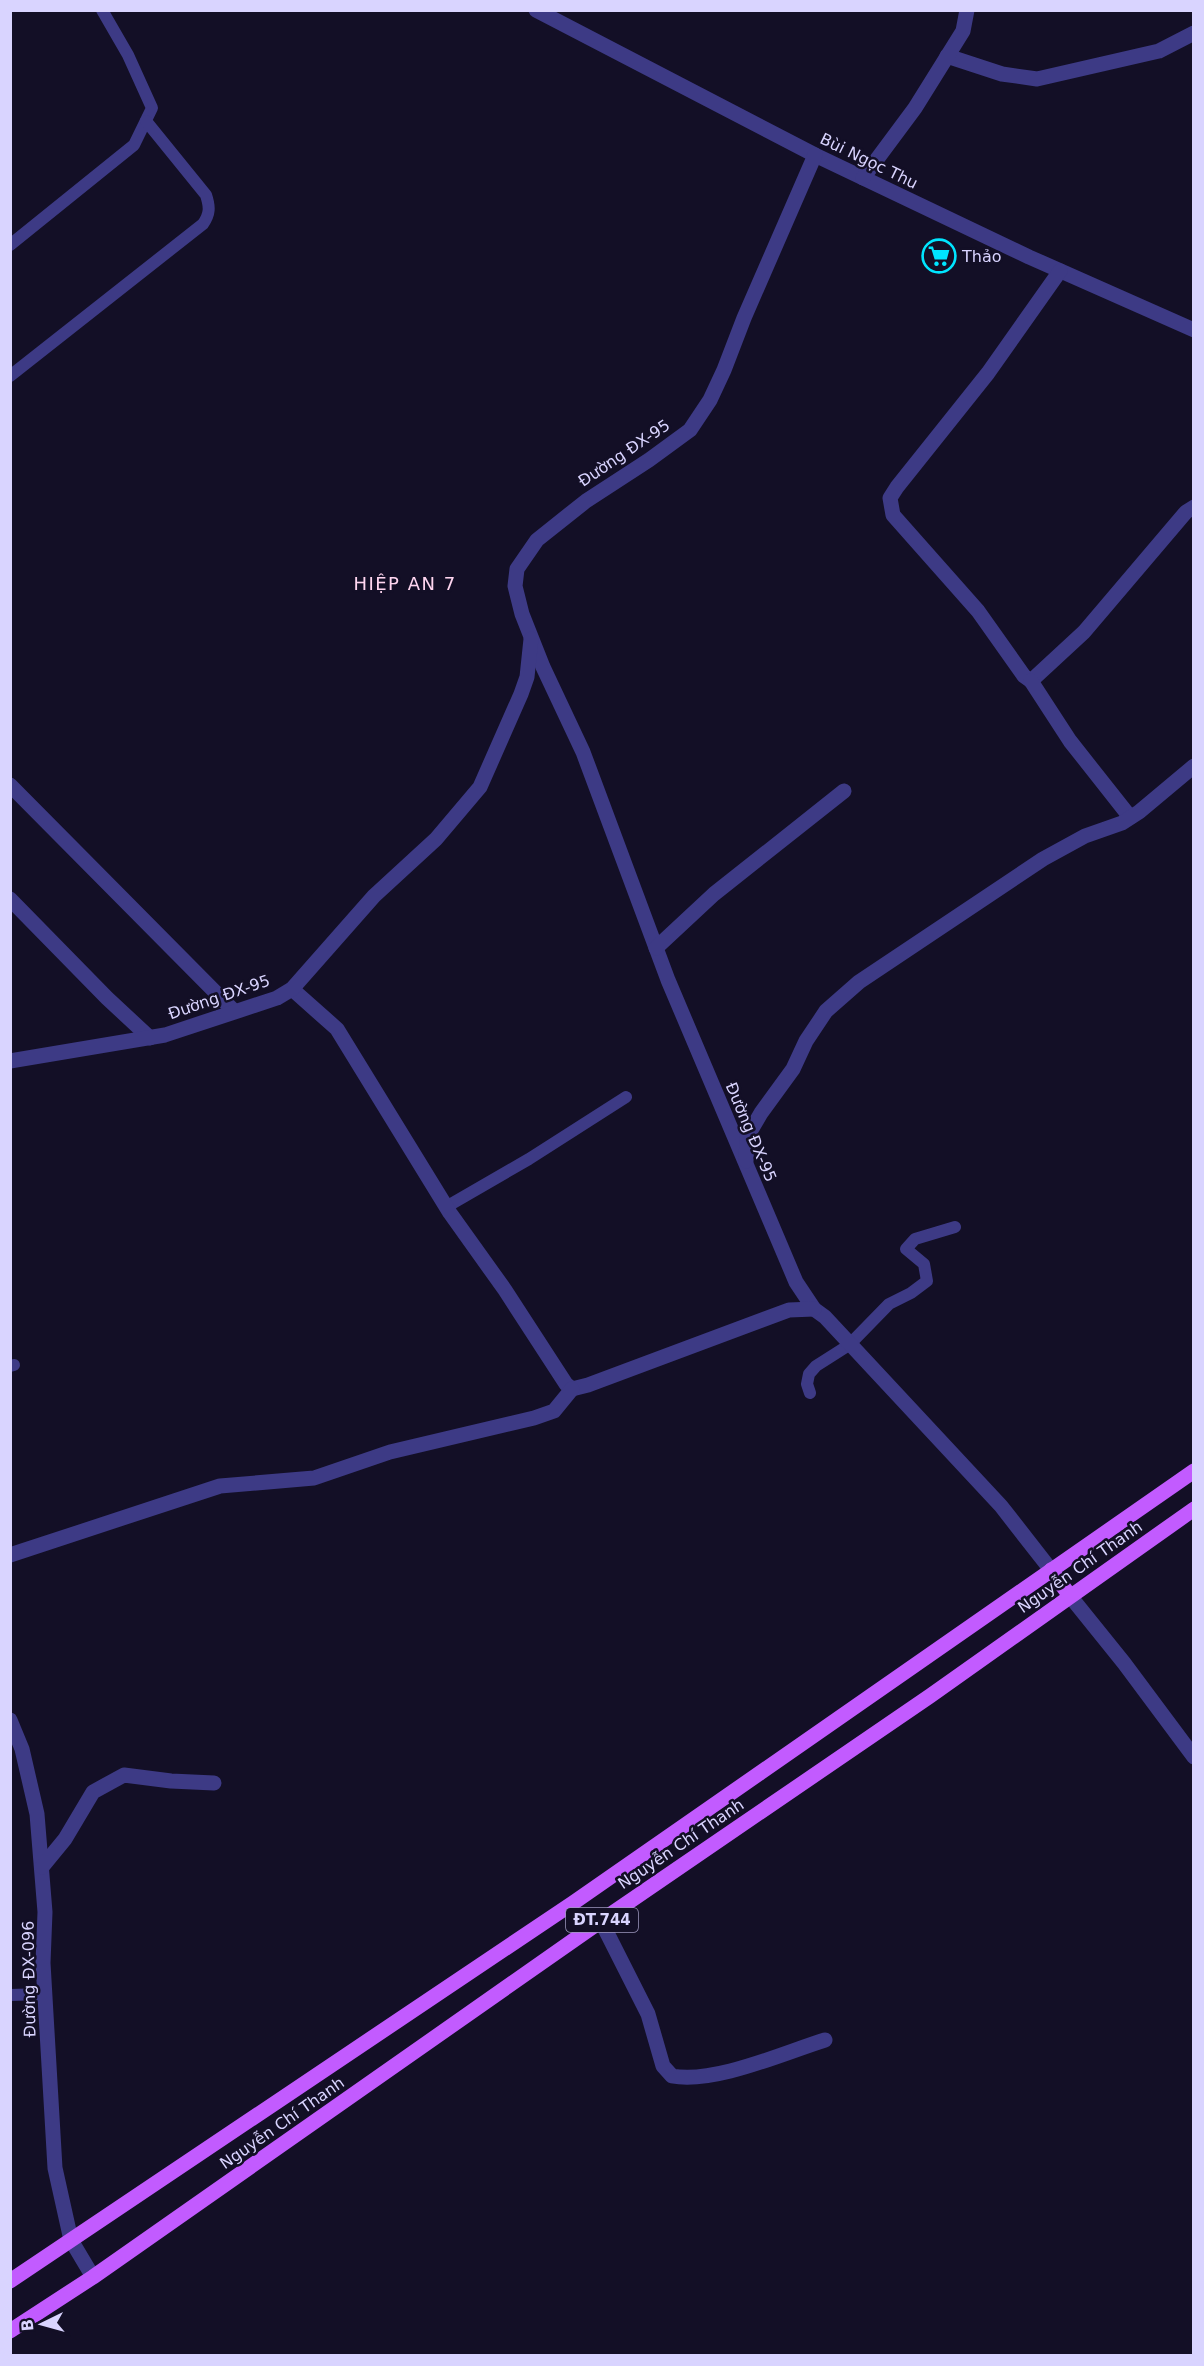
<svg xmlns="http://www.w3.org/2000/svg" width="1204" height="2366" font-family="'DejaVu Sans',sans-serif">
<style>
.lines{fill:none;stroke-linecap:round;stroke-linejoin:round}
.service{stroke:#3d3a85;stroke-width:12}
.minor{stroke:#3d3a85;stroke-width:15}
.primary{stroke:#c25bff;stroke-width:15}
.labels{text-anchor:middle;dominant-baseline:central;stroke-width:5;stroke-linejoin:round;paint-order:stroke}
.shield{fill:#130f26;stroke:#9e99be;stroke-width:1.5}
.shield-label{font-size:15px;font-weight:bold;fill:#d9d4ff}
.street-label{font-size:16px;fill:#d9d4ff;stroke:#130f26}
.poi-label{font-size:16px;fill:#d9d4ff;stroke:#130f26;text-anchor:start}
.neighbourhood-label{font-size:18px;letter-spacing:1.5px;fill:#ffd6f0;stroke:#130f26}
</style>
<rect width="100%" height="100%" fill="#130f26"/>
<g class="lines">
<!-- service -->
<g class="service">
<polyline points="10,245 134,145 152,108 128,55 102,10"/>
<path d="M10,376l193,-152c7,-10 7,-17 3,-29l-60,-74"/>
<polyline points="446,1207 529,1159 626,1097"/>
<polyline points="10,1366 14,1365"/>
<polyline points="810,1393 807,1384 809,1374 816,1366 849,1345 889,1304 911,1293 927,1281 924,1264 906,1249 915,1239 955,1227"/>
<polyline points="10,1995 45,1994"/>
</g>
<!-- minor -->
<g class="minor">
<polyline points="536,10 815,155 1029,257 1194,330"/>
<polyline points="947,56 1002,74 1037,79 1159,51 1194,33"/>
<polyline points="815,155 744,318 724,370 710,400 690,430 649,460 586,501 537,540 517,569 515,586 522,614 543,667 583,752 668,980 796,1282 814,1309 825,1317 1001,1506 1051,1570"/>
<polyline points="863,178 915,108 963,31 967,10"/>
<polyline points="1060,271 988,373 897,487 890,498 893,515 978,611 1024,676 1031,681 1084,632 1186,512 1194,507"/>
<polyline points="1031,681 1070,741 1130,817"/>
<polyline points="10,785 234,1011"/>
<polyline points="10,899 107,998 150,1038"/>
<polyline points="656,948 714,894 844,791"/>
<polyline points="292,989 337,1029 450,1213 505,1290 566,1384 572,1389 588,1385 789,1310 814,1309"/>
<polyline points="10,1061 165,1035 277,998 292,989 374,896 436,839 480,787 521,694 527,677 531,639"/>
<polyline points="746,1161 747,1137 761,1113 793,1069 806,1041 826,1011 859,982 1043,859 1085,836 1122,823 1139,812 1194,766"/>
<polyline points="10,1555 220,1486 314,1478 390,1452 534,1418 554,1411 572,1389"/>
<polyline points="1070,1596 1124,1663 1194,1757"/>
<polyline points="10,1720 22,1749 37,1814 45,1912 43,1963 55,2168 71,2240 93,2277"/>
<polyline points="42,1867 65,1839 93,1792 124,1775 171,1781 214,1783"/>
<path d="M601,1921l47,93 15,52 9,10c43,8 111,-23 153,-36"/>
</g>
<!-- primary -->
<g class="primary">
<polyline points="1051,1570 1070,1596"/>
<polyline points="10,2281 573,1903 1194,1471"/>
<polyline points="10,2331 93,2277 601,1921 930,1696 1194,1509"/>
</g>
</g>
<!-- icons -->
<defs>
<symbol id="supermarket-ring" viewBox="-11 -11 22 22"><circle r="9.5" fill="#130f26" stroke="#00e5ff" stroke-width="1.5"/><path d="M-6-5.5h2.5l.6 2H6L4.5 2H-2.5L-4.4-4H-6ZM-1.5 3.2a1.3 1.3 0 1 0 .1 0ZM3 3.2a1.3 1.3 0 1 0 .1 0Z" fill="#00e5ff"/></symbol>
</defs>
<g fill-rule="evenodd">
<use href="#supermarket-ring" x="920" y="237" width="38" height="38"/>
</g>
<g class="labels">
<!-- shield labels -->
<rect class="shield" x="566" y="1908" width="72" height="24" rx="4.5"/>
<g class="shield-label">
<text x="602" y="1920">ĐT.744</text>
</g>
<!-- street labels -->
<g class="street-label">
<text transform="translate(869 161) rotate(26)">Bùi Ngọc Thu</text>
<text transform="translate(624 453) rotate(-34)">Đường ĐX-95</text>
<text transform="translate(219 997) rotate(-19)">Đường ĐX-95</text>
<text transform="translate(751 1132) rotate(67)">Đường ĐX-95</text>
<text transform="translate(1080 1567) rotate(-35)">Nguyễn Chí Thanh</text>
<text transform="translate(681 1844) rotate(-34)">Nguyễn Chí Thanh</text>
<text transform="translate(29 1979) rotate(-91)">Đường ĐX-096</text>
<text transform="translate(282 2123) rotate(-35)">Nguyễn Chí Thanh</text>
</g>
<!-- poi labels -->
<g class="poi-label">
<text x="962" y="256">Thảo</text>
</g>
<!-- neighbourhood labels -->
<g class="neighbourhood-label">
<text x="405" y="583">HIỆP AN 7</text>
</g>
</g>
<!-- border -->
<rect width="1204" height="2366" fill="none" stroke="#d9d4ff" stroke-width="24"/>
<!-- north arrow -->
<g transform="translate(42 2324) rotate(265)" stroke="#130f26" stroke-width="4.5" paint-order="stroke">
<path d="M0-4.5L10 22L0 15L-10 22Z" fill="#d9d4ff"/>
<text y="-9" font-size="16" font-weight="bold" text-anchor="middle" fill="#d9d4ff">B</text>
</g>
</svg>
